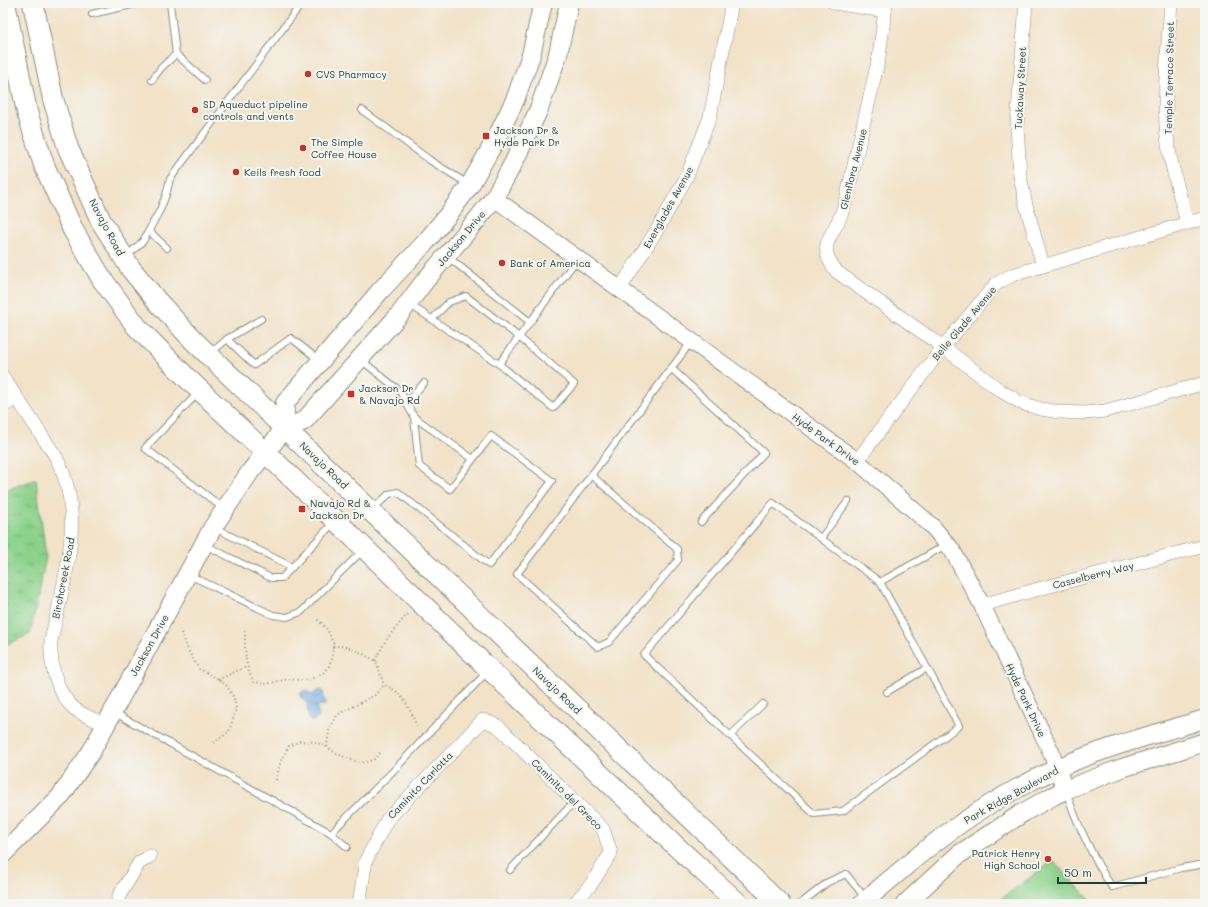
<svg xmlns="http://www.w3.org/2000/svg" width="1208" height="907" font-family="Mali,sans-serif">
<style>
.grass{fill:url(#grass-tufts);stroke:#568860}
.pitch{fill:#8dd28c;stroke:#568860}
.water{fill:url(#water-waves);stroke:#49748b}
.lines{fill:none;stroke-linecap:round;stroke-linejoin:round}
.service-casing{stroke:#88907e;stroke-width:8}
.minor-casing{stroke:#88907e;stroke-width:14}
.tertiary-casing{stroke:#88907e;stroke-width:18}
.secondary-casing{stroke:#88907e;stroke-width:20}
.primary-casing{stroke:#88907e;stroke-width:22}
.path{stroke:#88907e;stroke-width:2;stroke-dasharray:1 3;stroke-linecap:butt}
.service{stroke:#fff;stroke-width:6}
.minor{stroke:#fff;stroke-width:13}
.tertiary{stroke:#fff;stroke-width:16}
.secondary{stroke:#fff;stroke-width:18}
.primary{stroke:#fff;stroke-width:20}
.poi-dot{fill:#c8321e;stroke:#f6f6f2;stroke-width:1.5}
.labels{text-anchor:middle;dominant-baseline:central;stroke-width:4;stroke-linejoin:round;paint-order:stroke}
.poi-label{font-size:10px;fill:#1f3d34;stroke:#f6f6f2;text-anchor:start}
.street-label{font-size:10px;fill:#1f3d34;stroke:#f6f6f2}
</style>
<defs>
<pattern id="grass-tufts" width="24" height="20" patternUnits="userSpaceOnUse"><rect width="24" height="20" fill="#8dd28c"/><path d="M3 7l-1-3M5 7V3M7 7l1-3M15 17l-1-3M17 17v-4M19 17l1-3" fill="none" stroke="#73ac73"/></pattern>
<pattern id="water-waves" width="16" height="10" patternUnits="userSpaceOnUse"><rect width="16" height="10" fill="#73aae2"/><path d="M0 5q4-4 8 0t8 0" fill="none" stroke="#5e8cb8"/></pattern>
</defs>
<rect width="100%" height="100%" fill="#f6f6f2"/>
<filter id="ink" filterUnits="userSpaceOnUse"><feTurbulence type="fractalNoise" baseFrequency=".025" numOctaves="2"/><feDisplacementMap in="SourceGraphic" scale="8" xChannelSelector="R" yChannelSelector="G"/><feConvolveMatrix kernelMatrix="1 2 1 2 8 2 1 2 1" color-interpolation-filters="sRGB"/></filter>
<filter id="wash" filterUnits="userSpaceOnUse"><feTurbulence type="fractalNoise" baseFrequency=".012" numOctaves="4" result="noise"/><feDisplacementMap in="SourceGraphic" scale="16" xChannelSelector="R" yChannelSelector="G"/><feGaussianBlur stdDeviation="0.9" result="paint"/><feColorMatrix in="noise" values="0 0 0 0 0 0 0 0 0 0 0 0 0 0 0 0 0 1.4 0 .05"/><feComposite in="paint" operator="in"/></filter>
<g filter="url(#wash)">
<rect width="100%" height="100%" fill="#f2e2c8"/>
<!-- grass -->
<polygon class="grass" points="36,479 46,557 30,634 3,646 3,491"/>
<!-- pitch -->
<polygon class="pitch" points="1053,861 1094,904 994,904"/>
<!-- water -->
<polygon class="water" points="322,690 324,693 323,697 326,703 325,705 317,706 319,717 313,721 309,720 307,706 308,704 301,698 300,694 303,691 307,691 312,695 317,691"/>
</g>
<g filter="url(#ink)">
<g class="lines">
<defs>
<g id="service">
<polyline points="170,3 176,54 205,80"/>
<polyline points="92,14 140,3"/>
<polyline points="152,80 161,68 176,54"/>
<polyline points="362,110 431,161 468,184"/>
<polyline points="149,231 167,248"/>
<polyline points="127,256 143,241 160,210 166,195 170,179 302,3"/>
<polyline points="448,257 530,322"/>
<polyline points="409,304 499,364"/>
<polyline points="432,319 449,302 466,296 519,337 574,384 553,408 499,364 577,259"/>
<polyline points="227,339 261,319"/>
<polyline points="211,353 227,339 254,365 291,338 319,360"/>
<polyline points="361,360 400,391 414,417 419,466 450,489 491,436 552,481 489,565 398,492 389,494 372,510"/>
<polyline points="671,368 764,453 701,522"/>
<polyline points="198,393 145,448 223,508"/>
<polyline points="406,403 424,383"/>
<polyline points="414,417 473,459"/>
<polyline points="591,475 677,549 678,560 609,642 598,647 517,574 691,342"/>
<polyline points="215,528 292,567"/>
<polyline points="821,538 848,501"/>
<polyline points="205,545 271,578 282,578 334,522"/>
<polyline points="189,575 273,615 287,617 301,612 362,551"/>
<polyline points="880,582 959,726 843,811 814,814 644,655 773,503 880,582 946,545"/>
<polyline points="887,692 927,668"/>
<polyline points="115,713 331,833 394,770 487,672"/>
<polyline points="730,736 763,704"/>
<path d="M1066,791c10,31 28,69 46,96l69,-19 24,-4"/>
<polyline points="331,833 347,847"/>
<polyline points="510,870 575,801"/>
<polyline points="800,904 828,882 846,874 866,899"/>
</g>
<g id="minor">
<polyline points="834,3 885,11"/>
<path d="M886,3l-7,54 -33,143c-2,5 -3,10 -5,15 -10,24 -25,31 -4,57l106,75 58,44 20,12 20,6 19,3 25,1 20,-2 100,-28"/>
<polyline points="1026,3 1017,126 1020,176 1026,205 1043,266"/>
<path d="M1171,3c-3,40 -7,82 -5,122 2,33 13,66 21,98"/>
<polyline points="619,290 660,225 687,176 710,117 732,3"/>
<path d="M3,377c12,19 25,37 37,56 5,8 12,17 17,26 30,57 6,123 -6,182 -1,22 5,53 24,68 9,7 20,11 30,15"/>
<polyline points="3,406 17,398"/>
<polyline points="857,461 943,347 996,284 1012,275 1205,218"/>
<polyline points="982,605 1046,587 1205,546"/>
<polyline points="118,904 119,896 139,863 150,856"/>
<polyline points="359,904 366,860 387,820 483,720 498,726 603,829 611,853 592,883 574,904"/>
</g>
<polyline id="tertiary" points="494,198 857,461 932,526 952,550 982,605 1051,752 1065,790"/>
<g id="secondary">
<polyline points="285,428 285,403 380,291 424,244 448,215 470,185 495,141 515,100 531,55 543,3"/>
<polyline points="3,854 60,797 91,752 213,527 250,472 285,428 304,421 400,314 424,282 476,221 494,198 514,162 539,109 558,54 569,3"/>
<path d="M862,904c12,-11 25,-22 37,-32 48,-42 101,-78 159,-104 47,-21 98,-34 147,-49"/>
<polyline points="905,904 958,855 1024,812 1053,796 1065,790 1122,768 1205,742"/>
</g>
<g id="primary">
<polyline points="5,3 27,112 44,165 73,230 102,279 137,327 186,377 288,474 489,669 680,850 739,904"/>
<polyline points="33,3 53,99 68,148 101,221 131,269 157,301 193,340 780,904"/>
</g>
</defs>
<!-- service casing -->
<use href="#service" class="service-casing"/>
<!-- minor casing -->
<use href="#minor" class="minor-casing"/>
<!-- tertiary casing -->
<use href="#tertiary" class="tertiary-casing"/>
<!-- secondary casing -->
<use href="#secondary" class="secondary-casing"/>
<!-- primary casing -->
<use href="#primary" class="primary-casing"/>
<!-- path -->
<g class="path">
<path d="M245,631c0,18 -1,34 9,51l12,2 22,-5 13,1 10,-1 12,-6 6,-7 3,-7 1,-16 -6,-14 -10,-10"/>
<polyline points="181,633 190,654 199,669 218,679 227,686 234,698 236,709 229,732 212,744"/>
<path d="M333,646c19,-1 27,7 43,15l8,24"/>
<path d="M376,661c6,-18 19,-33 32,-47"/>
<path d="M218,679c10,-3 19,-9 29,-12"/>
<path d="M327,747l2,-16 8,-16 38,-20 9,-10c21,7 26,26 34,44"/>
<polyline points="276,780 281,760 289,746 300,741 316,742 327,747 337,754 360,763 373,760 381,752"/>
</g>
<!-- service -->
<use href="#service" class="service"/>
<!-- minor -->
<use href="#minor" class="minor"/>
<!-- tertiary -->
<use href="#tertiary" class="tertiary"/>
<!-- secondary -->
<use href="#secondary" class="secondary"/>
<!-- primary -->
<use href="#primary" class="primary"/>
</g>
</g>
<!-- markers -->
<g class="poi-dot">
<circle cx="308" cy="74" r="4"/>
<circle cx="195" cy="110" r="4"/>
<rect x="482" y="132" width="8" height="8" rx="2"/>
<circle cx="303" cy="148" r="4"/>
<circle cx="236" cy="172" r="4"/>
<circle cx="502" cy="263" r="4"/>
<rect x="347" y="390" width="8" height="8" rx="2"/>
<rect x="298" y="505" width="8" height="8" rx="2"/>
<circle cx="1048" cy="859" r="4"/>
</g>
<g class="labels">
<!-- poi labels -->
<g class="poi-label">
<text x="316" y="74">CVS Pharmacy</text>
<text x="203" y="104">SD Aqueduct pipeline<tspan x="203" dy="12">controls and vents</tspan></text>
<text x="494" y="130">Jackson Dr &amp;<tspan x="494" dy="12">Hyde Park Dr</tspan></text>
<text x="311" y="142">The Simple<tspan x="311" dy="12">Coffee House</tspan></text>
<text x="244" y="172">Keils fresh food</text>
<text x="510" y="263">Bank of America</text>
<text x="359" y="388">Jackson Dr<tspan x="359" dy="12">&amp; Navajo Rd</tspan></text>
<text x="310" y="503">Navajo Rd &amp;<tspan x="310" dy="12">Jackson Dr</tspan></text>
<text x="1040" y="853" text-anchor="end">Patrick Henry<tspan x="1040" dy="12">High School</tspan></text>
</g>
<!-- street labels -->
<g class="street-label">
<text transform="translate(1169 78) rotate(-89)">Temple Terrace Street</text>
<text transform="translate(1020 88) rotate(-87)">Tuckaway Street</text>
<text transform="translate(853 169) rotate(-76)">Glenflora Avenue</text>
<text transform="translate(668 207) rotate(-61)">Everglades Avenue</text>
<text transform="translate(107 227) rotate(62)">Navajo Road</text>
<text transform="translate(461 238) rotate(-50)">Jackson Drive</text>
<text transform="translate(964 323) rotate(-50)">Belle Glade Avenue</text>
<text transform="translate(826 439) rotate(36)">Hyde Park Drive</text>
<text transform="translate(324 465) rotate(44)">Navajo Road</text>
<text transform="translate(1093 575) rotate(-14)">Casselberry Way</text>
<text transform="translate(63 578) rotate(-79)">Birchcreek Road</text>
<text transform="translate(149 645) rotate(-61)">Jackson Drive</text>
<text transform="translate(557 690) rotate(44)">Navajo Road</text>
<text transform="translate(1026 700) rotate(65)">Hyde Park Drive</text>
<text transform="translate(420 785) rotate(-46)">Caminito Carlotta</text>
<text transform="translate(567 794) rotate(45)">Caminito del Greco</text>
<text transform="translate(1011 795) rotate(-29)">Park Ridge Boulevard</text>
</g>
</g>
<!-- margin -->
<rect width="1208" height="907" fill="none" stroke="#f6f6f2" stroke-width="16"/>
<!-- scale -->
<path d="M1058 877v6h88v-6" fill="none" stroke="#1f3d34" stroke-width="2"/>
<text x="1064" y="877" font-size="12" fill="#1f3d34" stroke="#f6f6f2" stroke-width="3" paint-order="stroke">50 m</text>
</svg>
